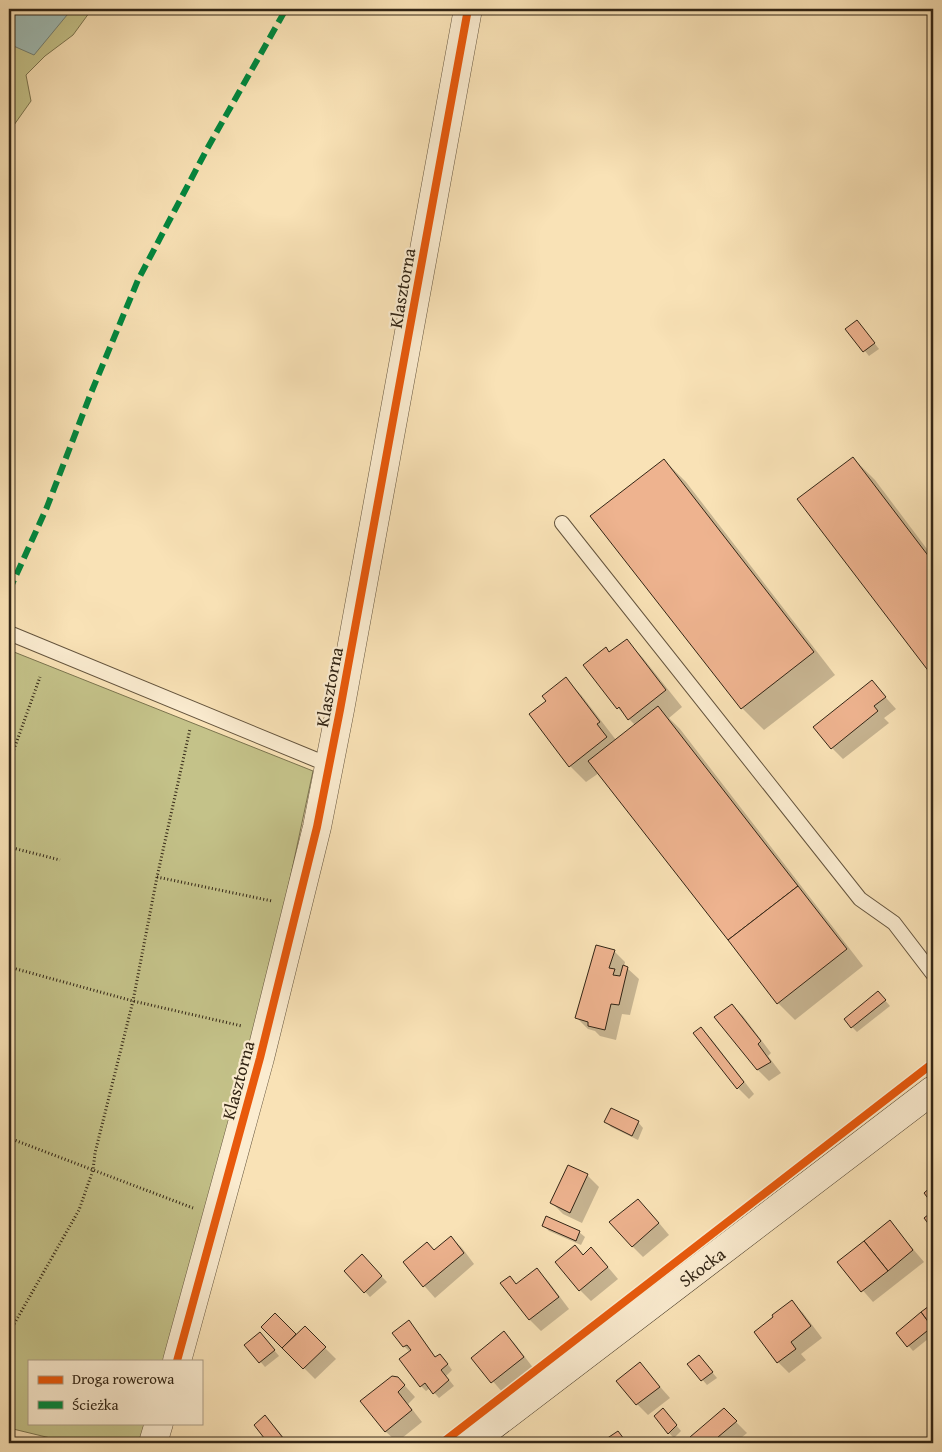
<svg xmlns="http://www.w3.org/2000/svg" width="942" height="1452" font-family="'Gentium Book Plus',serif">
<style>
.green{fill:#c4c289;stroke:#7b744f}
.water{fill:#9fbcb5;stroke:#738075}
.shadow{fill:#0003}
.building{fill:#eeb38f;stroke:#322515}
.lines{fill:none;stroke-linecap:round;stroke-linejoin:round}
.lane-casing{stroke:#64543d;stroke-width:16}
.street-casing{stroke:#64543d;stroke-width:29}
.secondary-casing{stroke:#322515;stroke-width:29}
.path{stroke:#322515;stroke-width:3;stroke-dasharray:1 2.5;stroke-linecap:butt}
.lane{stroke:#fbecd0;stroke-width:14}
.street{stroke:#fbecd0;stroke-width:28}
.secondary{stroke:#fbecd0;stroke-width:28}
.quiet{stroke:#00873e;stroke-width:6;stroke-dasharray:12 6;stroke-linecap:butt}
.cycleway-casing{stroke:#fbecd0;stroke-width:11}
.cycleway{stroke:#e8590c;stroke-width:8}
.labels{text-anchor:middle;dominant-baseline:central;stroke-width:4.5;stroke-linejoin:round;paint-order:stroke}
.street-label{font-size:18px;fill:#322515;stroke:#fbecd0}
</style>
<rect width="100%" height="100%" fill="#f9e2b6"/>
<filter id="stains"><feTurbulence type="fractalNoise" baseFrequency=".004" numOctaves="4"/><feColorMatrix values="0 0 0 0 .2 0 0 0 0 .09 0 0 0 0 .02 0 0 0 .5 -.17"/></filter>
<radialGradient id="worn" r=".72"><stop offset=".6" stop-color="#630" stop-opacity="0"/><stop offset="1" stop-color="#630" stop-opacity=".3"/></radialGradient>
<!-- green -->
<g class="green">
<polygon points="9,9 92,9 73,35 45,56 26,75 31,101 9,132"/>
<polygon points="9,650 313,771 257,1034 167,1361 29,1361 29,1423 150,1423 144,1443 71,1443 9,1428"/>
</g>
<!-- water -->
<polygon class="water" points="9,9 72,9 34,55 9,44"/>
<!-- shadow -->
<g class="shadow">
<polygon points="862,327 879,349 869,356 847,329"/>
<polygon points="853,458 875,480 933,557 933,675 799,499"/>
<polygon points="664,460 686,482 835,675 764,730 742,708 592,516"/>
<polygon points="627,641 643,658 682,707 669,718 680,729 863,966 795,1020 778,1003 599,773 586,782 570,766 548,701 566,679 582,696 616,740 635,725 618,708 610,653"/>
<polygon points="872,682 896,709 884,718 889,723 843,759 832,748"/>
<polygon points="614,951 625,962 624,967 627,968 639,979 630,1015 622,1014 616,1040 600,1036 595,1031 588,1029 577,1018"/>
<polygon points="883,998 890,1006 857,1032 852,1027"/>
<polygon points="732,1005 743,1016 771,1053 768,1056 781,1073 769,1081 758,1070 716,1017"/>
<polygon points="701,1029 712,1040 754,1094 749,1099 738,1088 695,1033"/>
<polygon points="606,1122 638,1122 643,1128 638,1140 611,1127"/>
<polygon points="569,1166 587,1175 599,1187 582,1223 563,1214 552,1203"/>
<polygon points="649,1211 669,1235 643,1257 632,1246"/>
<polygon points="890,1222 924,1262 873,1302 839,1263"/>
<polygon points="543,1225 579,1232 585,1237 581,1245 549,1231"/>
<polygon points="451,1237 462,1248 474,1264 435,1298 404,1263 435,1251"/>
<polygon points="575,1246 584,1256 602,1260 618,1279 591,1301 580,1290"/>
<polygon points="362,1256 387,1282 370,1297 346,1271"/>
<polygon points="537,1270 548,1281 569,1309 541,1331 530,1320 502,1283 510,1277 517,1285"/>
<polygon points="792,1302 803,1313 822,1338 801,1354 806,1360 789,1373 778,1362"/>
<polygon points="933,1304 933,1335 913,1351 898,1333"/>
<polygon points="275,1315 296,1336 305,1328 336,1359 315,1379 263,1327"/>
<polygon points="414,1327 436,1358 445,1360 452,1370 446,1376 454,1386 439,1398 430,1388 426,1391 421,1386 410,1352 404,1346"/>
<polygon points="504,1333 515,1344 534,1369 503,1393 473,1358"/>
<polygon points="265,1339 279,1356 265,1367 246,1345"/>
<polygon points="704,1362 717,1378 707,1385 689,1364"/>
<polygon points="640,1364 670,1398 648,1415 637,1404"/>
<polygon points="398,1378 415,1397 408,1404 422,1422 397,1442 385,1431"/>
<polygon points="724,1410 747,1433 735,1443 698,1443 692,1437"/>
<polygon points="668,1415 681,1431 674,1438 669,1433"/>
<polygon points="265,1417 276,1428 288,1443 270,1443 255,1425"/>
</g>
<!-- building -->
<g class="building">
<polygon points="857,320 875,343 863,352 845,329"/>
<polygon points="853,457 933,562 933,677 797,499"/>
<polygon points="664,459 814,652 741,709 590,516"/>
<polygon points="627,639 666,690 628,720 619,707 617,709 583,665 606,647 609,652"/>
<polygon points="566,677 600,722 597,724 607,737 569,767 529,714 546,701 542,696"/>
<polygon points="872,680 886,697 874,706 878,711 831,749 813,727"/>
<polygon points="658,706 798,886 728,940 588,761"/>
<polygon points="798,886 847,949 777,1004 728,940"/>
<polygon points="596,945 615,950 609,968 615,969 613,975 620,976 623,965 628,967 619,1005 611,1004 605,1030 588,1026 588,1022 575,1018"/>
<polygon points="878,991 886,1000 851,1028 844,1019"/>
<polygon points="732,1004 761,1041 758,1044 771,1062 757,1070 714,1017"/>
<polygon points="701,1027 744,1082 737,1089 693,1033"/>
<polygon points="611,1108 639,1121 632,1136 604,1122"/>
<polygon points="568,1165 588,1174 570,1213 550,1203"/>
<polygon points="933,1185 933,1205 924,1193"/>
<polygon points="638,1199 659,1223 632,1247 609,1222"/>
<polygon points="933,1211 933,1230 924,1218"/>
<polygon points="546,1216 580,1231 576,1241 542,1226"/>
<polygon points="890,1220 913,1250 888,1271 864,1241"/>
<polygon points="451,1236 464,1253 423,1287 403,1262 427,1242 434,1250"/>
<polygon points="864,1241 888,1271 861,1292 837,1262"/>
<polygon points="575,1245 583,1255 591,1247 608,1267 579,1291 555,1262"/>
<polygon points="362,1254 382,1276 364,1293 344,1271"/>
<polygon points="537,1268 559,1297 529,1320 500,1283 510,1276 516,1284"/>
<polygon points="792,1300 811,1326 791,1342 796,1349 777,1363 754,1332 773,1317 772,1315"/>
<polygon points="933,1303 933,1326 932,1327 921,1312"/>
<polygon points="921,1312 932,1327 907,1347 896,1333"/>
<polygon points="275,1313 296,1334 282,1348 261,1327"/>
<polygon points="409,1320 435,1357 440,1354 448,1364 441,1370 449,1380 433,1394 425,1383 420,1387 399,1359 411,1350 407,1345 403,1347 392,1333"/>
<polygon points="305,1326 326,1347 303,1369 282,1348"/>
<polygon points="504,1331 524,1357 491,1383 471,1358"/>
<polygon points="260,1332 275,1350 259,1363 244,1345"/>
<polygon points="699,1355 713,1372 701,1381 687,1364"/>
<polygon points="640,1362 660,1387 636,1405 616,1381"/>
<polygon points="392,1376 398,1377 405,1385 398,1392 412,1410 385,1432 360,1401"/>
<polygon points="663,1408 677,1425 668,1434 654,1416"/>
<polygon points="724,1408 737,1421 711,1443 697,1443 690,1437"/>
<polygon points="265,1415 287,1443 268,1443 254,1425"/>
<polygon points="618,1431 627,1443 600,1443"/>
</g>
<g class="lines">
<defs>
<g id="lane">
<polyline points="562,523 860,899 894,923 933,974"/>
<polyline points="9,633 329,765"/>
</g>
<g id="street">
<polyline points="177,1361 260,1058 317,827 340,710 468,9"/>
<polyline points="153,1443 159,1423"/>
</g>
<polyline id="secondary" points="470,1443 933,1090"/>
</defs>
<!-- lane casing -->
<use href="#lane" class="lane-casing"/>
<!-- street casing -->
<use href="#street" class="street-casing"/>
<!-- secondary casing -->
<use href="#secondary" class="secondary-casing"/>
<!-- path -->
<g class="path">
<polyline points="9,763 40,677"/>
<polyline points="9,847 60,860"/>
<polyline points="157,877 272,901"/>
<polyline points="9,967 133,1001 242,1026"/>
<polyline points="9,1138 193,1208"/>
<polyline points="9,1333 79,1210 93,1170 95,1153 133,1001 157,877 190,729"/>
</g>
<!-- lane -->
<use href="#lane" class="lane"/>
<!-- street -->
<use href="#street" class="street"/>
<!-- secondary -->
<use href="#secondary" class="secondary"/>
<!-- quiet -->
<polyline class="quiet" points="9,591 47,507 91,393 138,280 207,149 286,9"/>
<defs>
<g id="cycleway">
<polyline points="177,1361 260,1058 317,827 340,710 468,9"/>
<polyline points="442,1443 933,1063"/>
</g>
</defs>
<!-- cycleway casing -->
<use href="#cycleway" class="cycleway-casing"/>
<!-- cycleway -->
<use href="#cycleway" class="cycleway"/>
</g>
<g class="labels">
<!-- street labels -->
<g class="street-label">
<text transform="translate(402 288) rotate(-80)">Klasztorna</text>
<text transform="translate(329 687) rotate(-79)">Klasztorna</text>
<text transform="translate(238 1080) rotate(-75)">Klasztorna</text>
<text transform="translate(702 1267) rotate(-37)">Skocka</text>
</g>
</g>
<!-- margin -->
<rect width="942" height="1452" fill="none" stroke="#f9e2b6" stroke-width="30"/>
<rect x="10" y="10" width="922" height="1432" fill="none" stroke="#322515" stroke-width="2.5"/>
<rect x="15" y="15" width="912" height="1422" fill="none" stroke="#322515"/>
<!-- legend -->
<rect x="28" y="1360" width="175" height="65" fill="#fbecd0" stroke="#ab9c85"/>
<rect x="38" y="1376" width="25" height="8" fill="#e8590c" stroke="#ab9c85"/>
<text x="72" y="1384" font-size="15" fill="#322515">Droga rowerowa</text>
<rect x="38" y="1401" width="25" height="8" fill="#00873e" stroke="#ab9c85"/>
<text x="72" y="1410" font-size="15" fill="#322515">Ścieżka</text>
<rect width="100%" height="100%" filter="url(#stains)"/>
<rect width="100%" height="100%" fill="url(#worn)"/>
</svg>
